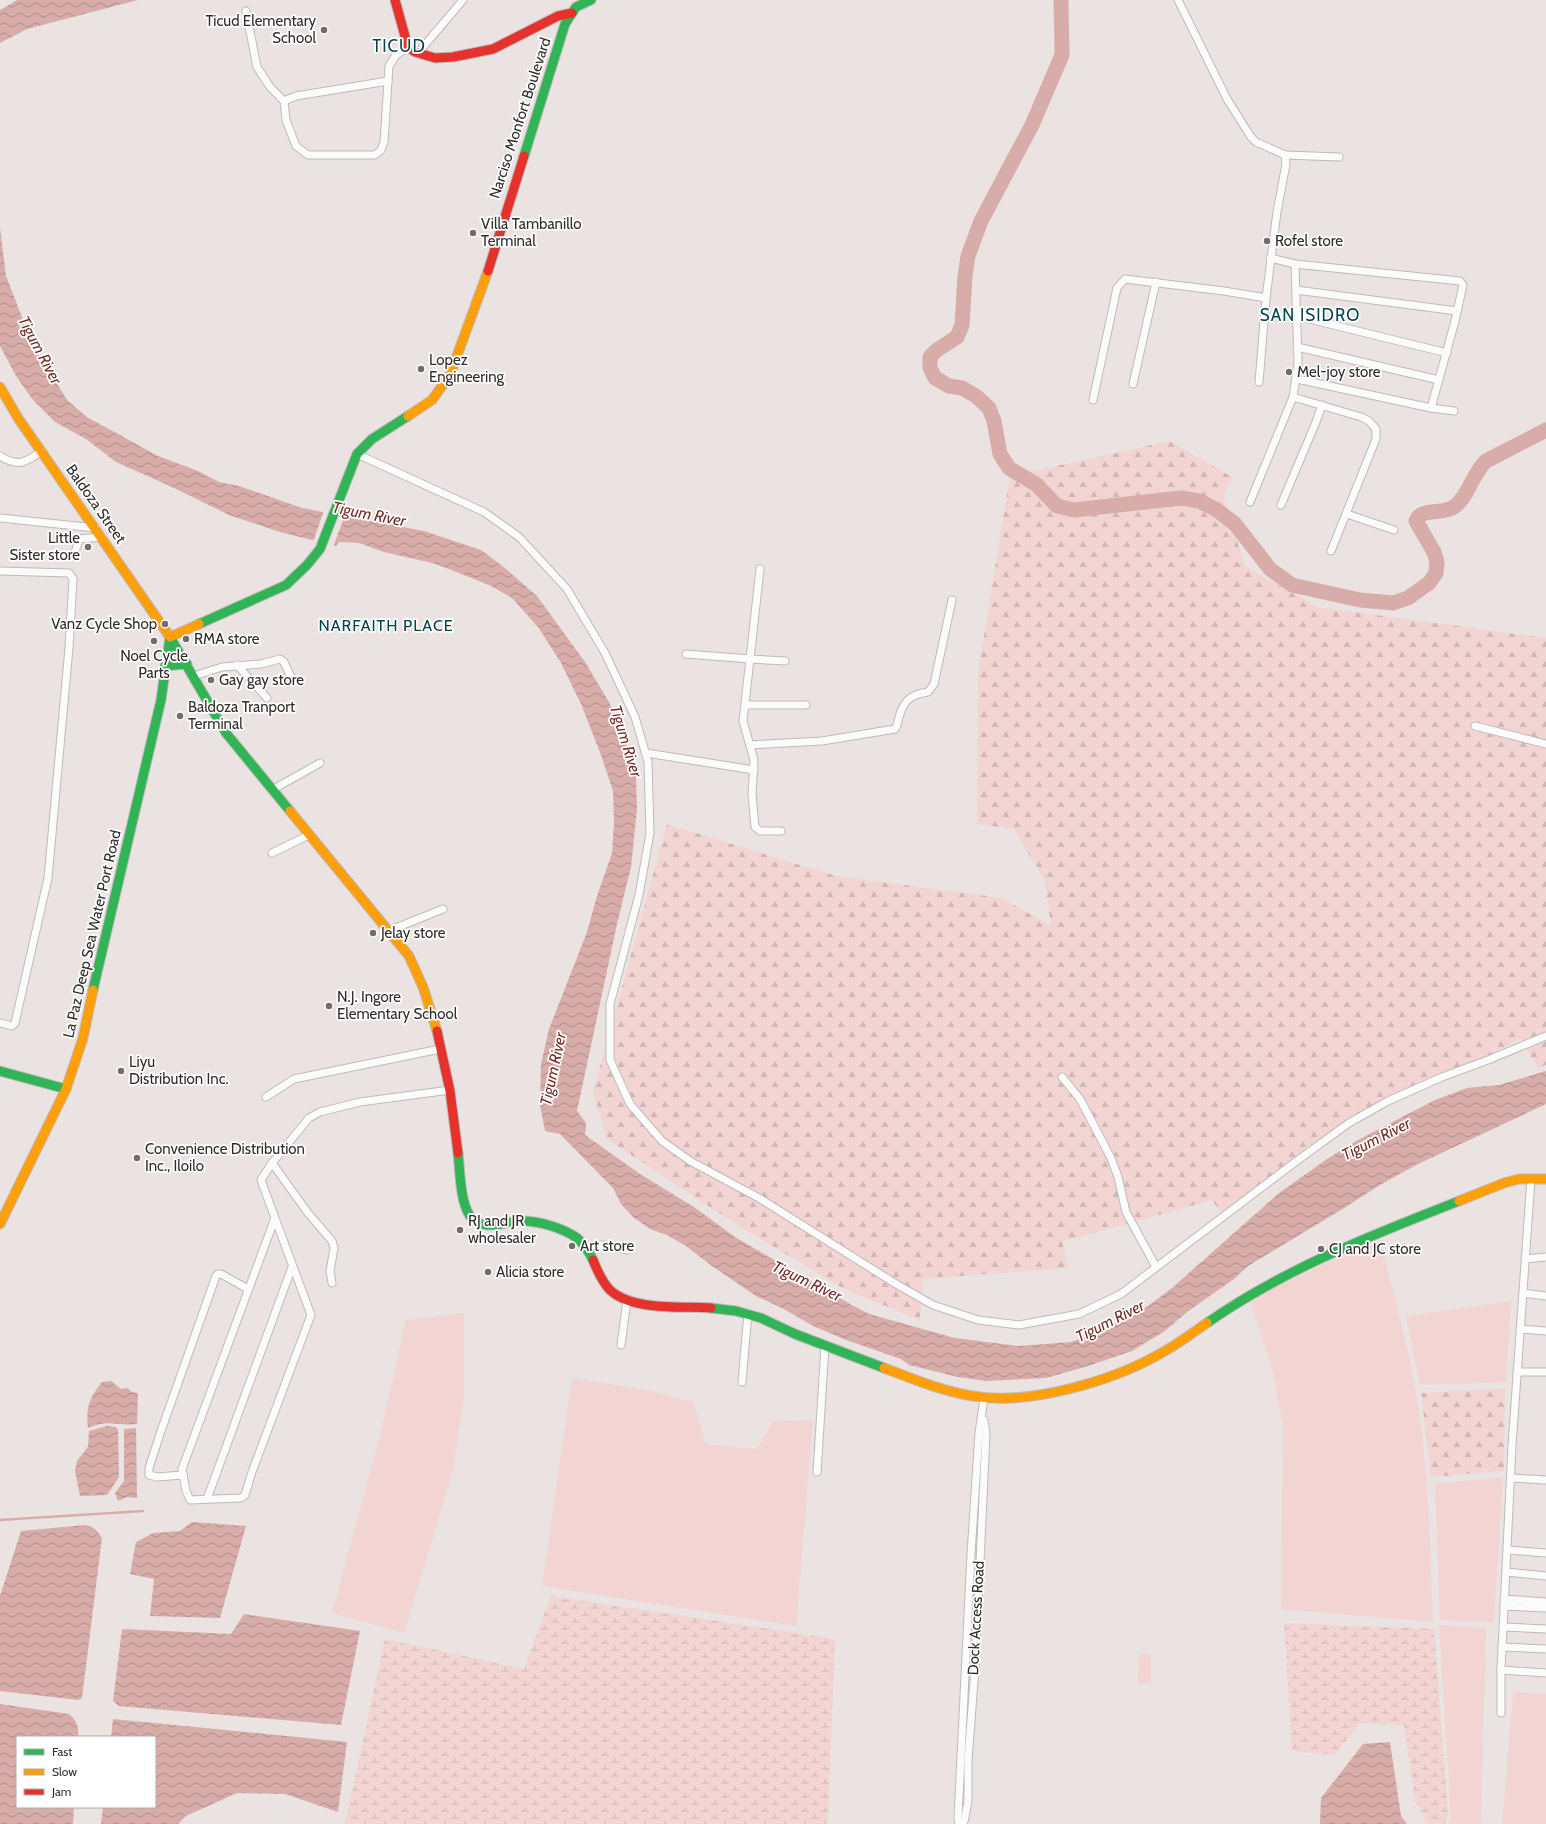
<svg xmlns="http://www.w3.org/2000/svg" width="1546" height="1824" font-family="Cabin,sans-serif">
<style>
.grass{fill:#f2d5d2}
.forest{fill:url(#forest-firs)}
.wetland{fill:url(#wetland-marsh)}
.water{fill:url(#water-waves)}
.pier{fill:#eae3e2}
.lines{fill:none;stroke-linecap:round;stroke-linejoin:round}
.stream{stroke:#d8ada9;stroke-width:2.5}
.river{stroke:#d8ada9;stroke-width:15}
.street-casing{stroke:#bfbab9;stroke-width:9}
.fast-casing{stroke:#bfbab9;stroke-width:11}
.slow-casing{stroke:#bfbab9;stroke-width:11}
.jam-casing{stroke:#bfbab9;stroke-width:11}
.street{stroke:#fcfbfb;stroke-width:7}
.fast{stroke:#30b455;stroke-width:9}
.slow{stroke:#ff9f0a;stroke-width:9}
.jam{stroke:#e5322d;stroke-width:9}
.poi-dot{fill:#726c6c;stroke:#fff;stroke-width:1.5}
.labels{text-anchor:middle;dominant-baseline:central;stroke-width:3.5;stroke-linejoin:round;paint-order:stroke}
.poi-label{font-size:15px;fill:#312c2c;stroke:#fff;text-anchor:start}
.street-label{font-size:15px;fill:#312c2c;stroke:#fff}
.water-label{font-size:16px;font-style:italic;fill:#752d29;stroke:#fff}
.neighbourhood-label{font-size:16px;letter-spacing:1px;fill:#03454c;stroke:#fff}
.quarter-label{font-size:17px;letter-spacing:1px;fill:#03454c;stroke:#fff}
</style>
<defs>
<pattern id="forest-firs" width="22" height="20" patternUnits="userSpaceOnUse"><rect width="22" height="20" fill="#f2d5d2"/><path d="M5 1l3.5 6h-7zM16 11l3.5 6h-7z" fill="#d0b7b4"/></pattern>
<pattern id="wetland-marsh" width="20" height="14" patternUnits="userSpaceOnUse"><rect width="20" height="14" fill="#f2d5d2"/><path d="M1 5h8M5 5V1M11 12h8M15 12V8" fill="none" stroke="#d0b7b4"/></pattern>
<pattern id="water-waves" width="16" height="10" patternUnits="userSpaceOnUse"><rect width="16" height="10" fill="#d8ada9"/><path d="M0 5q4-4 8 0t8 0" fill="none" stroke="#b08d8a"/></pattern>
</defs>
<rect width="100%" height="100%" fill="#eae3e2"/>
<!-- grass -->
<g class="grass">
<path d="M1380,1241c13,50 27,100 36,151 13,76 14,153 17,230l-152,-13 2,-184 -11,-57 -22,-68 89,-43z"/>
<polygon points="1511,1301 1506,1382 1420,1385 1406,1316"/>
<polygon points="464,1313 464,1397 453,1470 404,1633 332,1613 382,1428 406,1320"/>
<polygon points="572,1378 651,1391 693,1402 706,1444 757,1449 773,1421 813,1420 796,1626 542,1586"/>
<polygon points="1503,1477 1494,1622 1440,1620 1435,1484"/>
<polygon points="1439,1625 1486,1628 1481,1824 1449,1824 1451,1816"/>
<polygon points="1139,1654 1151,1655 1151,1683 1138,1684"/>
<polygon points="1513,1692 1546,1694 1546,1824 1502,1824"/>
</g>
<!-- forest -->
<g class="forest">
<polygon points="1170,441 1232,477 1223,496 1245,566 1317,607 1546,638 1546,1065 1538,1068 1520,1039 1487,1056 1441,1074 1387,1097 1349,1120 1221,1213 1212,1200 1062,1242 1069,1268 923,1279 920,1320 844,1289 734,1223 607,1139 593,1092 667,824 836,876 1002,898 1051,926 1045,881 1014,829 977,824 978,673 1010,476"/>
<polygon points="1505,1388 1504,1471 1431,1477 1421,1393"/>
</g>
<!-- wetland -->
<g class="wetland">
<polygon points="551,1596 835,1639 828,1824 345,1824 385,1639 524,1669"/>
<polygon points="1284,1623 1434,1629 1448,1815 1445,1824 1428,1824 1415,1800 1404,1725 1359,1723 1335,1755 1292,1751"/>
</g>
<!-- water -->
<g class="water">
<polygon points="17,0 138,0 27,29 0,43 0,10"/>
<polygon points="0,228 6,276 34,348 68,401 87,417 158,456 198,471 219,482 239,486 302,508 424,531 481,550 505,568 537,596 585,662 609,702 625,740 636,777 637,809 631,867 617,924 577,1111 586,1123 585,1135 640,1174 694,1207 735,1237 850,1304 869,1314 955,1338 1018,1346 1071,1342 1100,1332 1137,1314 1172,1288 1279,1193 1327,1159 1356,1141 1435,1100 1467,1088 1499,1085 1546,1071 1546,1104 1416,1165 1380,1185 1341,1210 1248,1266 1234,1279 1187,1312 1165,1331 1132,1351 1088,1366 1046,1378 985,1381 958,1377 909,1365 901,1359 846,1340 813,1326 782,1308 756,1296 712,1266 686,1246 667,1235 650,1229 634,1218 621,1204 613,1188 560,1134 545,1131 540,1105 541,1064 549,1029 587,932 597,896 612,853 614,823 613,791 601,755 581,704 561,663 538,627 512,598 489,585 436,564 384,552 359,543 339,542 336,546 280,532 229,515 172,487 116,462 86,439 55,422 33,400 16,376 0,346"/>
<path d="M111,1381l10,8 6,-1 5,4 6,1 -1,31c-19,2 -30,-5 -49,4 -2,-22 1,-29 14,-46z"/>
<polygon points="107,1426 116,1427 118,1430 119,1477 107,1495 80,1496 75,1471 77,1461 88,1447 89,1431"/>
<polygon points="136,1428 137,1498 127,1497 118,1501 115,1493 124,1481 124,1429"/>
<polygon points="192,1522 246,1526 220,1618 150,1616 154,1579 130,1574 136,1542 153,1533 180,1531"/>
<path d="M85,1525c9,2 12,5 17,13l-20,160 -4,2 -78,-9v-95l21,-65z"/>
<polygon points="244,1614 360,1631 341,1725 119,1706 113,1701 122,1629 231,1634"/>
<path d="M0,1704l69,10c8,7 10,13 9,23h-61v70h57l-1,17h-73z"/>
<polygon points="113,1719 347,1742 338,1812 285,1794 237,1793 186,1816 178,1824 101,1824 103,1807 155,1807 155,1737 111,1737"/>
<polygon points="1390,1742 1401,1816 1407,1824 1320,1824 1321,1798 1363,1744"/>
</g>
<!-- pier -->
<polygon class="pier" points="324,510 345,515 333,547 313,542"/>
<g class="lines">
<!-- stream -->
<polyline class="stream" points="0,1520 143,1511"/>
<!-- river -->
<path class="river" d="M1061,0l1,55 -30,70 -51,96 -13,35 -3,20 -3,49 -5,12 -20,13 -7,7v11l5,10 14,8 13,2 14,8 13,12 5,13 6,33 9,14 28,17 20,21 17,4 107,-12 18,3 18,9 18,14 35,45 22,16 68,15 33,3 15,-5 21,-15 7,-10 1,-11 -3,-10 -18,-31c5,-14 26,-6 38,-14 15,-11 18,-33 32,-46l60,-31"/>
<defs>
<g id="street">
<polyline points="246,11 257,67 270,87 284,101 286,120 296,146 308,155 375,155 381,150 384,142 389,66 396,55 408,47"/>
<polyline points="418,53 463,0"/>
<polyline points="284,101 296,96 388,81"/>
<polyline points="1285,155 1339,157"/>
<polyline points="1270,258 1295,264 1460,281 1463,285 1455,321 1431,408"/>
<polyline points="1296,290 1457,311"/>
<polyline points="1297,316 1447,353"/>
<polyline points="1297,347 1439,380"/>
<polyline points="1297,379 1431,408 1454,411"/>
<polyline points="1259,382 1266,298"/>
<polyline points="1133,384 1156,282"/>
<polyline points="1293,397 1361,417 1369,421 1376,429 1376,439 1331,551"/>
<polyline points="1093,400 1117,288 1125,279 1224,291 1266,298 1277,212 1286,164 1285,155 1256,142 1251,137 1227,99 1178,0"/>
<polyline points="357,454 484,512 519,537 567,589 605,653 635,717 648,762 650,833 639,895 610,1004 610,1060 630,1104 662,1141 690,1161 759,1198 896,1284 933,1305 978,1320 1019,1325 1079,1314 1121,1294 1298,1160 1349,1123 1388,1101 1442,1077 1488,1060 1546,1036"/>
<path d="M0,456c20,12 25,6 42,-5"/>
<polyline points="1250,502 1293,397 1298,363 1295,264"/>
<polyline points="1281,505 1316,422 1322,405"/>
<polyline points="1347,514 1394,530"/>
<polyline points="0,518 96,528"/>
<polyline points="74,556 79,539 102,537"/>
<polyline points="760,569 750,659 785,661"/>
<polyline points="0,571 69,573 73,579 69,648 48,878 15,1023 12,1026 0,1023"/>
<polyline points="686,654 750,659 743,721 754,760 752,794 755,827 760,831 781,831"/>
<polyline points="237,665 267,698"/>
<polyline points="194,676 222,667 261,664 280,659 284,662 291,677"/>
<polyline points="746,705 806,705"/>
<polyline points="1475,726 1546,744"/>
<path d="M750,745l72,-4 73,-12c3,-4 3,-10 5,-15 5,-16 14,-20 28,-22l6,-8 18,-84"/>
<polyline points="646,753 754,770"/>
<polyline points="272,790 320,763"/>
<polyline points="272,853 309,835"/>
<polyline points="388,931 443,909"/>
<polyline points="1062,1077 1080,1099 1111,1158 1118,1177 1126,1212 1156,1267"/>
<polyline points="266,1097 294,1079 440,1049"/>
<polyline points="272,1163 308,1213 332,1241 334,1248 330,1271 332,1283"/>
<polyline points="275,1218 311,1315 252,1472 245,1495 241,1498 190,1500 186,1491 182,1469 275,1218 261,1180 272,1163 309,1118 320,1112 360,1102 450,1090"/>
<polyline points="585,1246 604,1245 628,1250"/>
<polyline points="1525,1259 1546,1257"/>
<polyline points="1523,1293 1546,1296"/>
<polyline points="1520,1329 1546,1331"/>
<polyline points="621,1345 627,1300"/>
<polyline points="1517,1372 1546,1372"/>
<polyline points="742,1382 748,1313"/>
<polyline points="817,1472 825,1346"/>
<polyline points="183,1475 157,1477 149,1475 149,1468 161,1431 216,1276 218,1274 221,1274 248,1289"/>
<polyline points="1511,1478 1546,1480"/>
<polyline points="207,1499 292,1267"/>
<polyline points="1508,1550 1546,1553"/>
<polyline points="1506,1572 1546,1576"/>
<polyline points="1504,1599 1546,1602"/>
<polyline points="1504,1606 1546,1608"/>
<polyline points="1503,1627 1546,1629"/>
<polyline points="1502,1647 1546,1649"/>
<polyline points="1501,1670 1546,1673"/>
<polyline points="1501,1713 1501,1670 1512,1446 1531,1179"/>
<polyline points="959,1824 958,1818 971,1554 979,1433 984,1398"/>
<polyline points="963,1824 965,1818 968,1801 968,1760 975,1668 986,1434 984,1420"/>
</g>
<g id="fast">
<polyline points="524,156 565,24 576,7 591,0"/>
<polyline points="199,624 286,585 307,565 320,549 357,454 372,439 408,416"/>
<polyline points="170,637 226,733 290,811"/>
<polyline points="165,666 187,664"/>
<polyline points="93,990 161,700 170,637"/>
<polyline points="0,1071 66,1089"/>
<path d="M458,1153c2,17 2,49 12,63 13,17 35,5 52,5 17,0 41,7 55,17 7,6 12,14 16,22"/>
<polyline points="711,1308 736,1311 761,1318 795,1334 884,1368"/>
<path d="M1207,1323c77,-54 165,-88 252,-122"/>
</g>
<g id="slow">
<polyline points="0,387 18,418 170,637 199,624"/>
<polyline points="408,416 432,400 450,375 488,271"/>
<polyline points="290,811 409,956 423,987 437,1031"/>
<polyline points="1459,1201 1504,1183 1519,1179 1546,1179"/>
<polyline points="0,1224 66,1089 83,1038 93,990"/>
<path d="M884,1368c31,12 63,25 96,29 52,7 131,-16 176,-41 18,-9 35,-22 51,-33"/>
</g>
<g id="jam">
<polyline points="395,0 408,47 415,52 435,58 453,57 493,49 558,16 572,13"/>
<polyline points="488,271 524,156"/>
<polyline points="437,1031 450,1091 458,1153"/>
<path d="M593,1260c4,10 9,22 17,30 22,21 72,16 101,18"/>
</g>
</defs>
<!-- street casing -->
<use href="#street" class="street-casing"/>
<!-- fast casing -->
<use href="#fast" class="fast-casing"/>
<!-- slow casing -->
<use href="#slow" class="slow-casing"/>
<!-- jam casing -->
<use href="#jam" class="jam-casing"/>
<!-- street -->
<use href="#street" class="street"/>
<!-- fast -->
<use href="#fast" class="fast"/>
<!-- slow -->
<use href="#slow" class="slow"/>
<!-- jam -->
<use href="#jam" class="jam"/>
</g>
<!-- markers -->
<g class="poi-dot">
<circle cx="324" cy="30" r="4"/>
<circle cx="473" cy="233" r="4"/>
<circle cx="1267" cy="241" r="4"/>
<circle cx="421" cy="369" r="4"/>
<circle cx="1289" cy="372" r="4"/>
<circle cx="88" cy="547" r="4"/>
<circle cx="165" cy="624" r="4"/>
<circle cx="186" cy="639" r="4"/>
<circle cx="154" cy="641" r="4"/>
<circle cx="211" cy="680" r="4"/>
<circle cx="180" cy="716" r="4"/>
<circle cx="373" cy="933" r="4"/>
<circle cx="329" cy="1006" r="4"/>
<circle cx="121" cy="1071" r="4"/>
<circle cx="137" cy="1158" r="4"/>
<circle cx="460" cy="1230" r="4"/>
<circle cx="572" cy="1246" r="4"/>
<circle cx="1321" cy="1249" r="4"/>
<circle cx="488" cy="1272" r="4"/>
</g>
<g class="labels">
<!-- poi labels -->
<g class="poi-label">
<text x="316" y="21" text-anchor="end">Ticud Elementary<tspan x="316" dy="17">School</tspan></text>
<text x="481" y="224">Villa Tambanillo<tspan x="481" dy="17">Terminal</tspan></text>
<text x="1275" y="241">Rofel store</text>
<text x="429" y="360">Lopez<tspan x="429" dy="17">Engineering</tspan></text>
<text x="1297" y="372">Mel-joy store</text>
<text x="80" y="538" text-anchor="end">Little<tspan x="80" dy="17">Sister store</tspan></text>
<text x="157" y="624" text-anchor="end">Vanz Cycle Shop</text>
<text x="194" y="639">RMA store</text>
<text x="154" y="656" text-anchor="middle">Noel Cycle<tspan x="154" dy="17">Parts</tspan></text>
<text x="219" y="680">Gay gay store</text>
<text x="188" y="707">Baldoza Tranport<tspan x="188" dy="17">Terminal</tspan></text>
<text x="381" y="933">Jelay store</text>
<text x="337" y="997">N.J. Ingore<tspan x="337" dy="17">Elementary School</tspan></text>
<text x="129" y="1062">Liyu<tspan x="129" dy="17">Distribution Inc.</tspan></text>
<text x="145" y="1149">Convenience Distribution<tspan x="145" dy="17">Inc., Iloilo</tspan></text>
<text x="468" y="1221">RJ and JR<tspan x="468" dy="17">wholesaler</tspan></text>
<text x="580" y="1246">Art store</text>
<text x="1329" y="1249">CJ and JC store</text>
<text x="496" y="1272">Alicia store</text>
</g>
<!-- street labels -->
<g class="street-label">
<text transform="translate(520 118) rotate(-72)">Narciso Monfort Boulevard</text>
<text transform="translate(96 504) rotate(55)">Baldoza Street</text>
<text transform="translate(92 934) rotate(-77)">La Paz Deep Sea Water Port Road</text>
<text transform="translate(976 1618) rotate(-87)">Dock Access Road</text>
</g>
<!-- water labels -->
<g class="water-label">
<text transform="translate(40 350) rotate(62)">Tigum River</text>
<text transform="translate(369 514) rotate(11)">Tigum River</text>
<text transform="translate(626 741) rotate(73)">Tigum River</text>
<text transform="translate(553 1069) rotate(-78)">Tigum River</text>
<text transform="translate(1376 1139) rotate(-27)">Tigum River</text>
<text transform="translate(807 1281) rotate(25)">Tigum River</text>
<text transform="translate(1110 1321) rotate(-27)">Tigum River</text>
</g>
<!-- neighbourhood labels -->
<g class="neighbourhood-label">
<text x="386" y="625">NARFAITH PLACE</text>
</g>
<!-- quarter labels -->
<g class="quarter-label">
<text x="399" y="46">TICUD</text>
<text x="1310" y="315">SAN ISIDRO</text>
</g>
</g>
<!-- legend -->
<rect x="16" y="1736" width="140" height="72" fill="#ffffff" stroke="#adabab"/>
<rect x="24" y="1749" width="20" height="6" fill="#30b455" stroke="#adabab"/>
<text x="52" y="1756" font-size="12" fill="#312c2c">Fast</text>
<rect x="24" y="1769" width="20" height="6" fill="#ff9f0a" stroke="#adabab"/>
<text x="52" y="1776" font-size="12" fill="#312c2c">Slow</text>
<rect x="24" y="1789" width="20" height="6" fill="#e5322d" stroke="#adabab"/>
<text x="52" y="1796" font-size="12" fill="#312c2c">Jam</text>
</svg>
